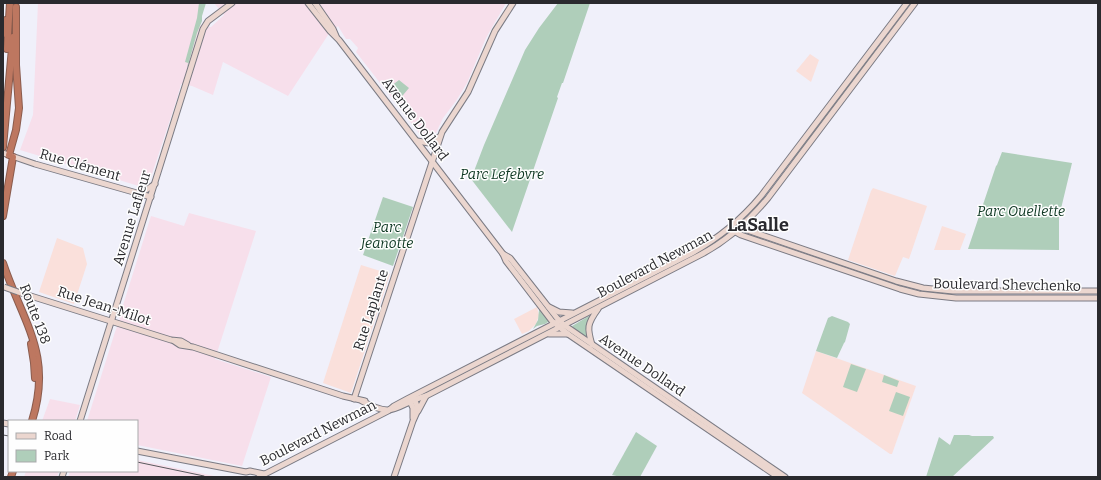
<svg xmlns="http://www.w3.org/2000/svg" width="1101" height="480" font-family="Bitter,serif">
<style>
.industrial{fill:#f7dfeb}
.education{fill:#fae0db}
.green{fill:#afceba}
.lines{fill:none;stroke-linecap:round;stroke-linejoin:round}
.secondary-casing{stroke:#7b7b84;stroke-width:7}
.highway-casing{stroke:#8a5c4e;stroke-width:8}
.secondary{stroke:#ebd6cf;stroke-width:5}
.highway{stroke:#bd7760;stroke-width:6}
.rail{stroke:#59595e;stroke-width:1}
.secondary-bridge-casing{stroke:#7b7b84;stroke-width:7;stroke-linecap:butt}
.secondary-bridge{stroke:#ebd6cf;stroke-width:5}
.labels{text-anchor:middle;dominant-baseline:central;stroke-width:3;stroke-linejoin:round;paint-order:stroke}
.street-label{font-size:14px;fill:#2a2a2e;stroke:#fefefe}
.park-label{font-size:14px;font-style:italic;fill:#0d3722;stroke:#fefefe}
.district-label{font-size:18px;font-weight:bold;fill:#2a2a2e;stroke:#fefefe}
</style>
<rect width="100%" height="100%" fill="#f0f0fa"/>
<!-- industrial -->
<g class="industrial">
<polygon points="38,3 200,3 199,25 211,27 224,15 214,3 506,3 486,38 467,83 456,101 443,118 436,133 422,137 356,52 358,48 350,39 346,39 338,26 328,35 288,96 223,62 213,95 192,86 181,84 177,99 149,183 142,187 20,150 33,115"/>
<polygon points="189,213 256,231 215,359 271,377 242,466 137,445 137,421 87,421 115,332 120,319 119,318 151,216 184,226"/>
<polygon points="50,399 80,405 75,421 42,421"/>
<polygon points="137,460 219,477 68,477 70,471 137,471"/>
<polygon points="26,471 59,471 57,477 24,477"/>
</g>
<!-- education -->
<g class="education">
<polygon points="810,54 819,60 811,82 796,71"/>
<polygon points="873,188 927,206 909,259 903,257 895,276 848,260 871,191"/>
<polygon points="942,226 966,234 960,250 934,250"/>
<polygon points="57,238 83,248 87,264 74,304 39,292"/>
<polygon points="361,265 390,274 351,393 323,383"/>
<polygon points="537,307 539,315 536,324 529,331 522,334 514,319"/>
<polygon points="816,351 916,386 892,454 890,454 802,393"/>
</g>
<!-- green -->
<g class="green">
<polygon points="199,3 206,3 202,16 202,21 197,33 187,69 188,63 185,62 197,18"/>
<polygon points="558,3 590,3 563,83 562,83 557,97 558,98 512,232 471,179 484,145 525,50 539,28"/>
<polygon points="880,43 873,54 790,164 797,153"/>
<polygon points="399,80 409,88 398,101 387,89"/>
<polygon points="1002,152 1072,163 1059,217 1059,250 968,249 996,166 997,165"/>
<polygon points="383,197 413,207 393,266 363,255"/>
<polygon points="540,309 548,319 548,322 545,324 537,326 533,329 538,320 539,310"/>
<polygon points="589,316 591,316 588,339 575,330 572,326"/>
<polygon points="832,316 848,322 850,324 845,342 844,343 837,358 816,351 828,318"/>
<polygon points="851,364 866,369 857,392 843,387"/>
<polygon points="884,375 899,381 897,387 882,382"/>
<polygon points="896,392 910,397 903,416 889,411"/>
<polygon points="636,432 657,446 640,477 621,477 612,475"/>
<polygon points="954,435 969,435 972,436 993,436 994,438 952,477 926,477 939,437 950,445"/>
</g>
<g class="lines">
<defs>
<g id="secondary">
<polyline points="308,3 330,31 339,40 503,254 506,261 552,321 568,334 778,477"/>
<polyline points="315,3 333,29 336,36"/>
<polyline points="417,141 429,143 439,137"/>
<polyline points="3,153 35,164 151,197"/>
<polyline points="137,193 146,190 155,184"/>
<polyline points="739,229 744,229 896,281 923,288 953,291 1098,291"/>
<polyline points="734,231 741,235 900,289 919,294 956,298 1098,298"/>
<polyline points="503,254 510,258 557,318 564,325 785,477"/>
<polyline points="18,292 171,340 181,341 188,345"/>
<polyline points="549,307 559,312 572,313"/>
<polyline points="549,334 568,334"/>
<polyline points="174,341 180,345 193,347 343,396 365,401"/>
<path d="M592,345c-5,-17 -5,-21 6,-36"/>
<polyline points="354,399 442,132 468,92 495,31 513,3"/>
<path d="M362,401c34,19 33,3 64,-5l274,-141c27,-14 48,-33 68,-57l147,-195"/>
<polyline points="410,401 413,408 413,418"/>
<polyline points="418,411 426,396"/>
<polyline points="80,421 203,29 208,21 232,3"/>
<polyline points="3,423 9,424"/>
<polyline points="137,451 246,472 250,471 264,474"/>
<polyline points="62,477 64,471"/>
<path d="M259,477l129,-66 6,-5 13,-7 285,-146c27,-15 49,-33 69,-57l146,-193"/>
<polyline points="394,477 413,421 417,412 417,406 414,398"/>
</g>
<g id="highway">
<polyline points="3,34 6,20"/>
<polyline points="7,49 10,3"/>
<polyline points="3,147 13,37"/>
<polyline points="9,155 16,130 19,108 16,65 16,7"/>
<polyline points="3,216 13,157"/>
<path d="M3,263c20,60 50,91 29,158"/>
<polyline points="31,344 34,363 35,378"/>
<polyline points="11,477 13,471"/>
</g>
</defs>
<!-- secondary casing -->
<use href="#secondary" class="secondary-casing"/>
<!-- highway casing -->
<use href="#highway" class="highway-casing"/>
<!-- secondary -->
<use href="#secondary" class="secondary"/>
<!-- highway -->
<use href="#highway" class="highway"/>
<!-- rail -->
<g class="rail">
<polyline points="3,435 9,436"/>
<polyline points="137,462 204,476"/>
</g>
<defs>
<polyline id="secondary-bridge" points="4,287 18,292"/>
</defs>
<!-- secondary-bridge casing -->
<use href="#secondary-bridge" class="secondary-bridge-casing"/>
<!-- secondary-bridge -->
<use href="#secondary-bridge" class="secondary-bridge"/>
</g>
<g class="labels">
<!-- street labels -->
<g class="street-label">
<text transform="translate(415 119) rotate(53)">Avenue Dollard</text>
<text transform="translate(80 165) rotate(16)">Rue Clément</text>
<text transform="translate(132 218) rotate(-73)">Avenue Lafleur</text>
<text transform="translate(655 264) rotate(-28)">Boulevard Newman</text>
<text transform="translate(1007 285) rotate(1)">Boulevard Shevchenko</text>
<text transform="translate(104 306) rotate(18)">Rue Jean-Milot</text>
<text transform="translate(371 310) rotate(-72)">Rue Laplante</text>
<text transform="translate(35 314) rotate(69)">Route 138</text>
<text transform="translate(642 365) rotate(34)">Avenue Dollard</text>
<text transform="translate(318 433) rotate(-27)">Boulevard Newman</text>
</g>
<!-- park labels -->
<g class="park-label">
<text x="502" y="174">Parc Lefebvre</text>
<text x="1021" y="211">Parc Ouellette</text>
<text x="387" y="227">Parc<tspan x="387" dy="16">Jeanotte</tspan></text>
</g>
<!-- district labels -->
<g class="district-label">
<text x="758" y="225">LaSalle</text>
</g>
</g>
<!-- border -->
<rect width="1101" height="480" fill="none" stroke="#2a2a2e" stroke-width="8"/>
<!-- legend -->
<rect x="8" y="420" width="130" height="52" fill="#fefefe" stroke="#a9a9ab"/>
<rect x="16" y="433" width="20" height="6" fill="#ebd6cf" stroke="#a9a9ab"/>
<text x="44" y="440" font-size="12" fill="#2a2a2e">Road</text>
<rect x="16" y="450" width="20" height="12" fill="#afceba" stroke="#a9a9ab"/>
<text x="44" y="460" font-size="12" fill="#2a2a2e">Park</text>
</svg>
